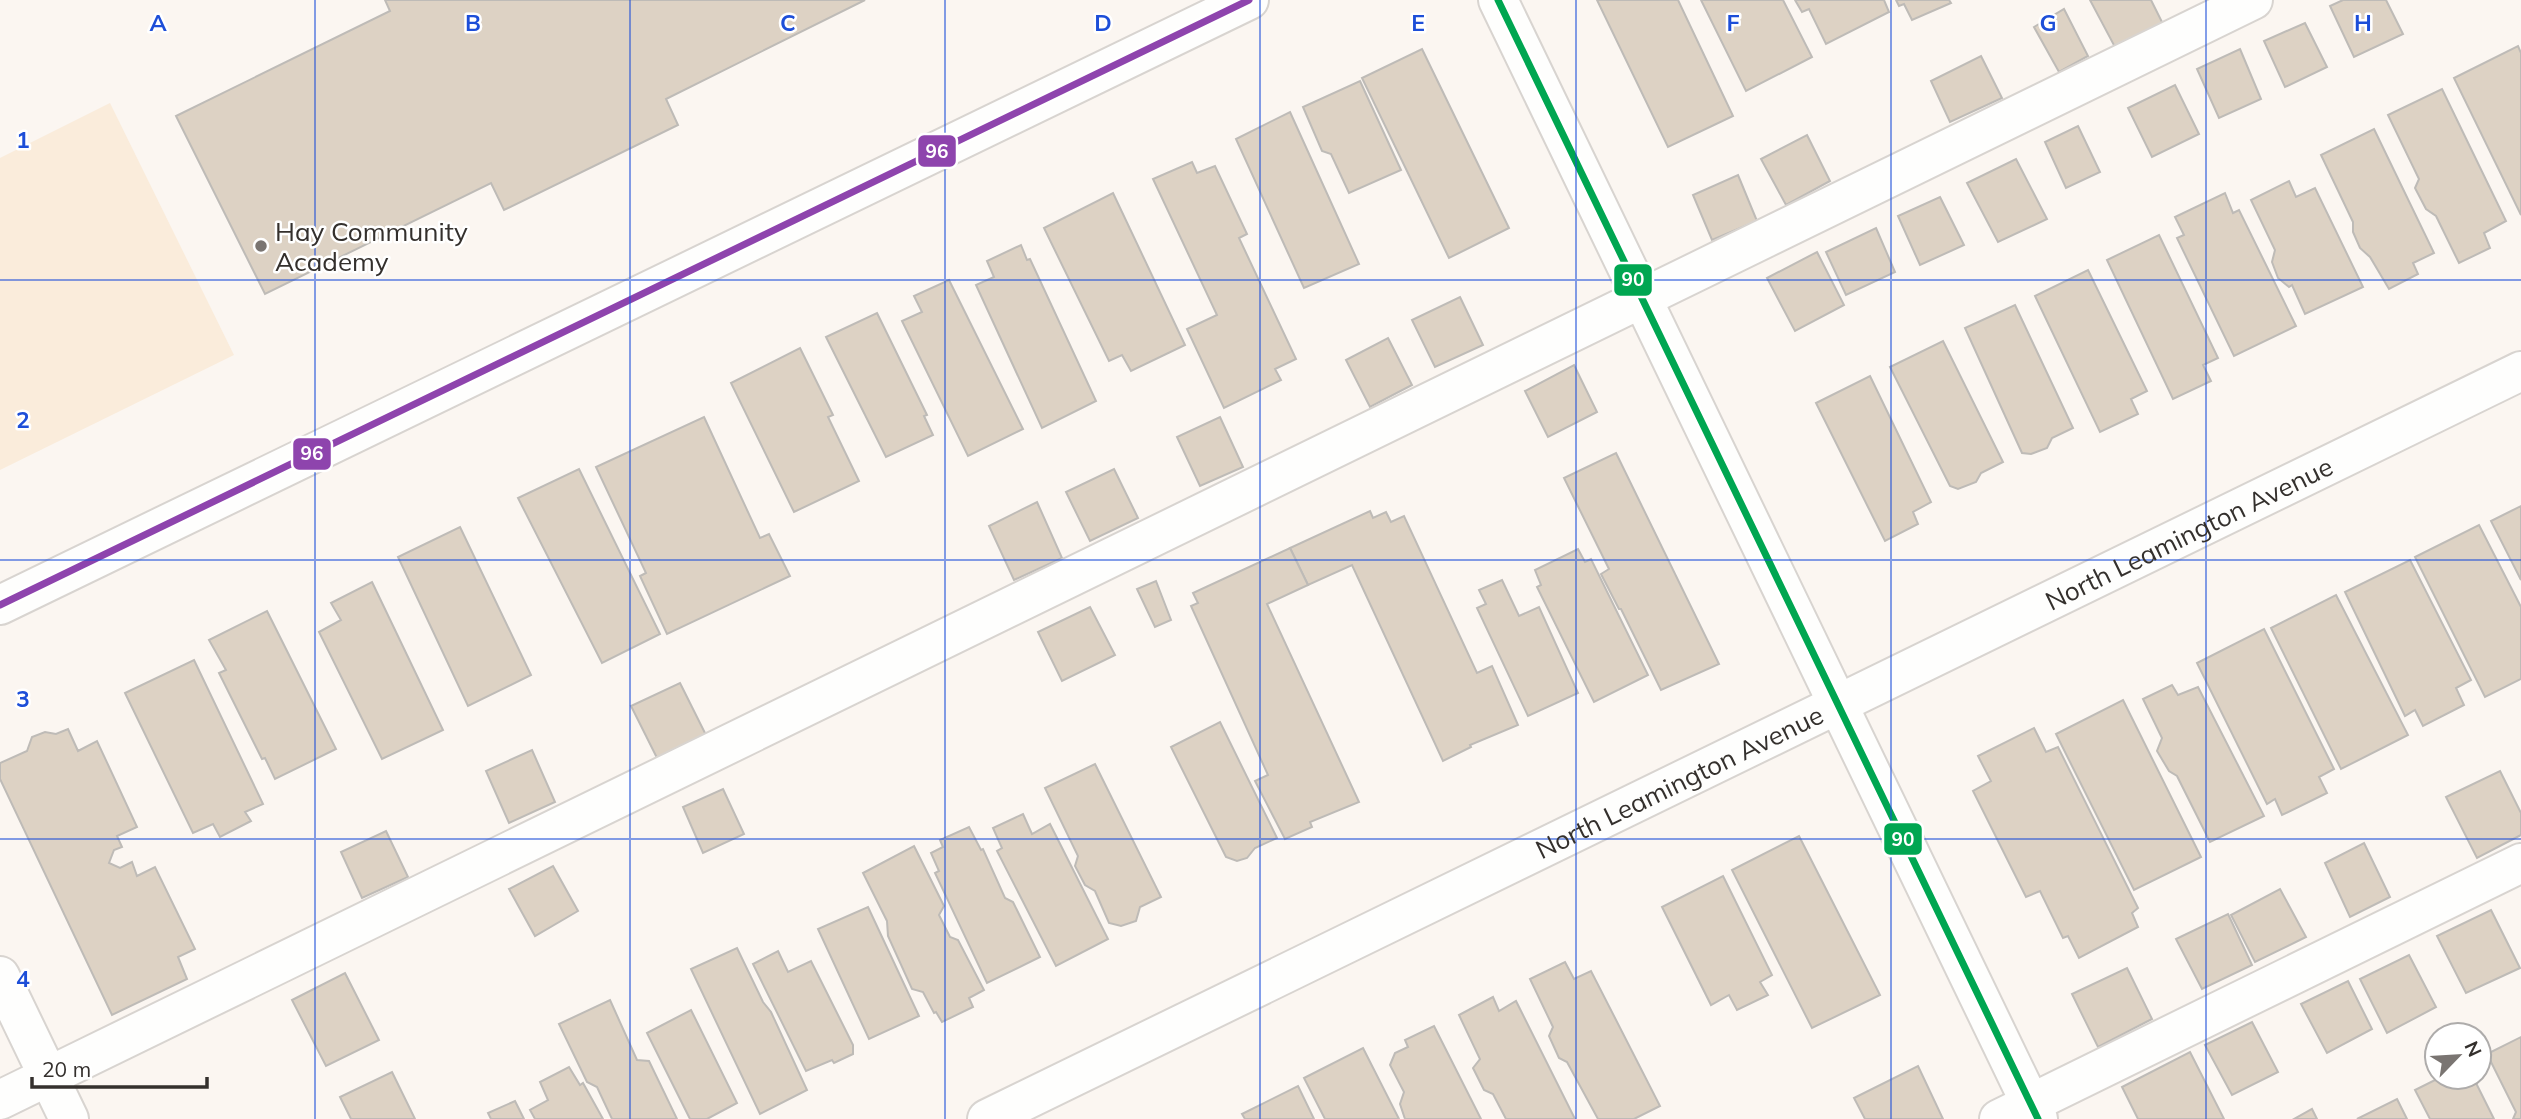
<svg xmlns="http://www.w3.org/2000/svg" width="2521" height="1119" font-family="Mulish,sans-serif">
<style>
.green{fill:#faecdb}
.building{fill:#ddd2c4;stroke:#bebbb7;stroke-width:2}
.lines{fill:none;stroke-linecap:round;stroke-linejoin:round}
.minor-casing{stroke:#d8d4d0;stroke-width:42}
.minor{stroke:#fefefd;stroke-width:38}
.bus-1-casing{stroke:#fff;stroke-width:12}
.bus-2-casing{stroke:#fff;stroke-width:12}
.bus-1{stroke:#00a651;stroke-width:7}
.bus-2{stroke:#8e44ad;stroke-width:7}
.grid{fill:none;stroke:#1d4ed8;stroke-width:2;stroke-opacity:0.55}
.poi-dot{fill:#7a7572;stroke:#fff;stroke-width:2.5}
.labels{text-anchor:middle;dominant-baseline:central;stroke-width:5;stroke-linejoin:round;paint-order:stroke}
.poi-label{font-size:26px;fill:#34302d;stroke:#fff;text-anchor:start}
.street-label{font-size:26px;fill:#34302d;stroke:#fff}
.grid-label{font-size:23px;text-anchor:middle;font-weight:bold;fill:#1d4ed8;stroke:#fff;stroke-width:5;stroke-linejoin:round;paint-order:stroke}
.line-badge{stroke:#fff;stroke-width:2.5}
.badge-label{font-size:19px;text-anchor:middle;font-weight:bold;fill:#fff}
</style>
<rect width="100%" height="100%" fill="#fbf6f1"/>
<!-- green -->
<polygon class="green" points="110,103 234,355 0,470 0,158"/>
<!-- building -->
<g class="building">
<polygon points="385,0 865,0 666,99 678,125 504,210 491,183 265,294 176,116 390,11"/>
<polygon points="1597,0 1678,0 1733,116 1668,147"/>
<polygon points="1701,0 1783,0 1812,57 1746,91"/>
<polygon points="1795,0 1884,0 1889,12 1826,44 1809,9 1802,12"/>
<polygon points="1896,0 1949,0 1951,3 1912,20 1904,4 1899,6"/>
<polygon points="2090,0 2151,0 2163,24 2116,49"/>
<polygon points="2343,0 2386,0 2403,34 2354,57 2330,6"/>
<polygon points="2064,9 2088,56 2059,72 2034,27"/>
<polygon points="2305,23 2327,67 2285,87 2264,41"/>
<polygon points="2518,46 2521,53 2521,215 2454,78"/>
<polygon points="1422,49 1509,228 1449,258 1362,78"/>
<polygon points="2240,49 2261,99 2219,118 2197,69"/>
<polygon points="1981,56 2002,98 1950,122 1931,81"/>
<polygon points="1360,81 1401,170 1349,193 1331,154 1322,151 1303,107"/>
<polygon points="2175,85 2199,134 2152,157 2128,108"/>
<polygon points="2442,89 2506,221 2484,233 2490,248 2459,263 2436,216 2426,209 2415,188 2419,179 2388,115"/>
<polygon points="1290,112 1359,264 1304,288 1236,139"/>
<polygon points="2078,126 2100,172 2066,188 2045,142"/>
<polygon points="2374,129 2434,253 2413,263 2418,274 2389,289 2370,257 2360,248 2353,232 2353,222 2321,155"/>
<polygon points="1807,135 1830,181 1786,205 1761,159"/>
<polygon points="2016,159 2047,219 1998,242 1967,183"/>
<polygon points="1192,162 1197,173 1215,166 1247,234 1239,238 1296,359 1275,369 1281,380 1224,408 1187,329 1217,315 1153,179"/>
<polygon points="1738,175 1757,221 1712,240 1693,195"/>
<polygon points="2289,181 2296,197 2315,188 2363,287 2305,314 2292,285 2289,287 2278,278 2272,262 2275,250 2251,200"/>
<polygon points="1113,193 1185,345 1131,371 1122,355 1109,361 1044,228"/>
<polygon points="2225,193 2233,213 2239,210 2296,326 2234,356 2177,238 2184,235 2175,217"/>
<polygon points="1940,197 1964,245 1920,265 1898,216"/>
<polygon points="1876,228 1895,272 1846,295 1826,252"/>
<polygon points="2159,235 2218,358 2203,365 2211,381 2173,399 2107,260"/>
<polygon points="1021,245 1027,260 1030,259 1096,401 1042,428 976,285 994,277 987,261"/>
<polygon points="1817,252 1844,305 1795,331 1767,278"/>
<polygon points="2088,270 2147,391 2131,399 2138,414 2100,432 2035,296"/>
<polygon points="949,280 1023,429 968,456 902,321 922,312 914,296"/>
<polygon points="1460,297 1483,345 1435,367 1412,320"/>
<polygon points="2015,305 2073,428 2052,438 2047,448 2031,454 2022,453 1965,328"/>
<polygon points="877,313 927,415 924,416 933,435 886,457 826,337"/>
<polygon points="1388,338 1412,385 1370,407 1346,360"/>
<polygon points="1943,341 2003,462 1981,473 1976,482 1958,489 1950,486 1890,367"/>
<polygon points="800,348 833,415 828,417 859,481 794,512 731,383"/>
<polygon points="1574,365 1597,412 1548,437 1525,391"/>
<polygon points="1870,376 1931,502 1913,512 1918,524 1885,541 1816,403"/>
<polygon points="704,417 760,538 769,534 790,576 667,634 640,576 646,573 596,467"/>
<polygon points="1220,417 1243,467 1200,486 1177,437"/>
<polygon points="1616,453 1719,664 1661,690 1621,609 1619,609 1601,574 1609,569 1564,478"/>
<polygon points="579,469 660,634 602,663 518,498"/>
<polygon points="1114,469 1138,518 1090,541 1066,492"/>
<polygon points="1037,502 1062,558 1014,580 989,526"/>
<polygon points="2521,506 2521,580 2491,521"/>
<polygon points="1370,511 1373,518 1386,512 1391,522 1404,516 1477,673 1492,666 1518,725 1470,745 1471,747 1443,761 1352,565 1308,585 1290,548"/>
<polygon points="2479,525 2521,607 2521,679 2485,697 2415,557"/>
<polygon points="460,527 531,675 468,706 398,557"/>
<polygon points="1290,548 1308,585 1267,604 1359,802 1310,822 1312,827 1285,839 1255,781 1268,775 1191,606 1198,603 1193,593"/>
<polygon points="1578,549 1585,562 1591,559 1648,675 1594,702 1537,587 1541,585 1535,570"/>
<polygon points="2410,560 2471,680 2456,688 2464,705 2423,726 2415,710 2405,716 2345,592"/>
<polygon points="1502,580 1519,616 1539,607 1578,693 1528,716 1477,608 1486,604 1479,590"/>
<polygon points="1156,581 1171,620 1155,627 1137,589"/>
<polygon points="372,582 443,730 382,759 319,632 341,620 331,603"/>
<polygon points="2336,595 2408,735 2341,769 2271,628"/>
<polygon points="1090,607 1115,655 1062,681 1038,632"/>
<polygon points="267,611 336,749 275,779 265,758 262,759 219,673 226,670 209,640"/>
<polygon points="2264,629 2334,769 2319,777 2327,793 2282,815 2275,799 2267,804 2197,663"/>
<polygon points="194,660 263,804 245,812 251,821 220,837 213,824 193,833 125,693"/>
<polygon points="680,683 707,737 658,760 631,706"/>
<polygon points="2172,685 2178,695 2198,687 2264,816 2210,842 2177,776 2169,771 2157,751 2162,738 2143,699"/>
<polygon points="2123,700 2201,857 2134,890 2056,734"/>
<polygon points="1220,722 1277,838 1255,848 1247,858 1237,861 1226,857 1171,747"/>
<polygon points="2034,728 2046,752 2058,747 2138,908 2132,913 2138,927 2079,958 2068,936 2063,938 2040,891 2026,897 1973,791 1991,781 1978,756"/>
<polygon points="68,729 78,751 97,741 137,827 117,836 122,847 114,850 109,863 120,868 132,862 137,876 155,867 195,949 178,957 187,979 112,1015 0,779 0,763 27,751 32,737 45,732 56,734"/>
<polygon points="532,750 555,802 509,823 486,771"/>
<polygon points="1095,764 1161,897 1140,907 1136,921 1121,926 1109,923 1095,891 1085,885 1075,866 1078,856 1045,788"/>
<polygon points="2500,771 2521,813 2521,835 2477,858 2446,797"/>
<polygon points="723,789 744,834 703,853 683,807"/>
<polygon points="1023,814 1032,834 1050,824 1108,939 1056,966 997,851 1002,848 993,828"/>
<polygon points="969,827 981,850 983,849 1005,898 1013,902 1040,957 987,983 935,873 939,871 931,853 943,847 940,840"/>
<polygon points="386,831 408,877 362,898 341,852"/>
<polygon points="1799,836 1880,995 1812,1028 1732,870"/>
<polygon points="2364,843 2390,897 2350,917 2325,863"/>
<polygon points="914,846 944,906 939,915 950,937 958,940 984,990 969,998 973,1007 942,1022 936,1012 934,1013 923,992 912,989 888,936 887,921 863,873"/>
<polygon points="553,866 578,911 535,936 509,889"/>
<polygon points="1723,876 1772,975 1760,982 1768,995 1737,1010 1729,995 1711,1005 1662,907"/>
<polygon points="2280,889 2306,937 2255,962 2231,915"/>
<polygon points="868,907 919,1016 869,1039 818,929"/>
<polygon points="2491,910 2520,968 2466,993 2437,936"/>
<polygon points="2228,914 2252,965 2202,989 2176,939"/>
<polygon points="737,948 763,1002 771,1012 807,1090 760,1114 691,969"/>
<polygon points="778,951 788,972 811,961 853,1045 853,1054 834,1063 832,1060 806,1071 753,964"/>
<polygon points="2409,955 2436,1007 2387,1033 2360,979"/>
<polygon points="1565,962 1574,979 1591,971 1660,1106 1634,1119 1598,1119 1567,1062 1559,1058 1549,1036 1553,1027 1530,979"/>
<polygon points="2127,968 2152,1019 2098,1047 2072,994"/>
<polygon points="345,973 379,1040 326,1066 292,1000"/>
<polygon points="2348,981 2372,1029 2327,1053 2301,1004"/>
<polygon points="1493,997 1499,1011 1516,1001 1575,1119 1506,1119 1493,1094 1484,1090 1473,1068 1480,1059 1459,1015"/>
<polygon points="610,1000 637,1060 649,1061 677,1119 612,1119 597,1087 587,1082 559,1024"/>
<polygon points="691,1010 737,1103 707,1119 690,1119 647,1033"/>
<polygon points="2252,1022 2278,1072 2232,1095 2205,1045"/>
<polygon points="1434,1026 1481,1119 1405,1119 1400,1104 1404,1092 1390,1065 1395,1053 1408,1047 1405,1040"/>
<polygon points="2521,1037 2521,1119 2513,1119 2516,1112 2487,1054"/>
<polygon points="1363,1048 1399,1119 1325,1119 1304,1078"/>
<polygon points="2190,1052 2224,1119 2138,1119 2122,1087"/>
<polygon points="1918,1066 1943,1119 1865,1119 1854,1098"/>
<polygon points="569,1067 580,1085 583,1083 603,1119 535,1119 530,1110 548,1100 540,1082"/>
<polygon points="392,1072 415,1119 351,1119 340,1097"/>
<polygon points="2441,1077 2473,1077 2494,1119 2430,1119 2415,1090"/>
<polygon points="1298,1086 1314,1119 1245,1119 1242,1114"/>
<polygon points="2397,1099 2407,1119 2357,1119"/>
<polygon points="515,1101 524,1119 491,1119 488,1113"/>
<polygon points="2312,1109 2317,1119 2294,1119"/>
</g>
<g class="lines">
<defs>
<g id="minor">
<polyline points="1498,0 2038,1119"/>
<polyline points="0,605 1249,0"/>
<polyline points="0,976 69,1119"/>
<polyline points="0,1100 2253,0"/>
<path id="s1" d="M987,1119l1534,-748"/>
<polyline points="1999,1119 2521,863"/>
</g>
</defs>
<!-- minor casing -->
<use href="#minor" class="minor-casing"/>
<!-- minor -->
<use href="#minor" class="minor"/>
<defs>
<polyline id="bus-1" points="1498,0 2038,1119"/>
<polyline id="bus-2" points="0,605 1249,0"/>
</defs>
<!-- bus-1 casing -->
<use href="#bus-1" class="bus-1-casing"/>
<!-- bus-2 casing -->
<use href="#bus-2" class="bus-2-casing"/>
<!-- bus-1 -->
<use href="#bus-1" class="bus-1"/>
<!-- bus-2 -->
<use href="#bus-2" class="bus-2"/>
</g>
<!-- grid -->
<path class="grid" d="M315,0v1119M630,0v1119M945,0v1119M1260,0v1119M1576,0v1119M1891,0v1119M2206,0v1119M0,280h2521M0,560h2521M0,839h2521"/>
<!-- markers -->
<circle class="poi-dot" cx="261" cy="246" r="7"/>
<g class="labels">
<!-- poi labels -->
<g class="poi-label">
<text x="275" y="231">Hay Community<tspan x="275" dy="30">Academy</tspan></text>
</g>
<!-- street labels -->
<g class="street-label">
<text stroke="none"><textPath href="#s1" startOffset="1337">North Leamington Avenue</textPath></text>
<text stroke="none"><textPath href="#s1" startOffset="770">North Leamington Avenue</textPath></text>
</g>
</g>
<g class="grid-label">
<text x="158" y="31">A</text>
<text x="473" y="31">B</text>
<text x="788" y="31">C</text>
<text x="1103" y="31">D</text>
<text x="1418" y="31">E</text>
<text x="1733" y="31">F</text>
<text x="2048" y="31">G</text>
<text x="2363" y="31">H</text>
<text x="23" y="148">1</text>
<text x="23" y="428">2</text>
<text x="23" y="707">3</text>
<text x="23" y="987">4</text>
</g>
<g class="line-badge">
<rect x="917" y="134" width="40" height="34" rx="7" fill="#8e44ad"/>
<rect x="1613" y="263" width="40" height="34" rx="7" fill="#00a651"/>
<rect x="292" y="437" width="40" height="34" rx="7" fill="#8e44ad"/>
<rect x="1883" y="822" width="40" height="34" rx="7" fill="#00a651"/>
</g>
<g class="badge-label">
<text x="937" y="158">96</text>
<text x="1633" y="286">90</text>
<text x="312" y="460">96</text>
<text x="1903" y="846">90</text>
</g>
<!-- north arrow -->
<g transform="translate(2458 1056) rotate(65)"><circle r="33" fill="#ffffff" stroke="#aeacab" stroke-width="2"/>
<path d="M0-5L12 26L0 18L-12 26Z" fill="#7a7572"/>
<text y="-10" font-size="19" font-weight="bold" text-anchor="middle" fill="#34302d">N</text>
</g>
<!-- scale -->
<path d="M32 1077v10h175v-10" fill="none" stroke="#34302d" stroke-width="3.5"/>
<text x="42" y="1077" font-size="21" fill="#34302d" stroke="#ffffff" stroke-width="5" paint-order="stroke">20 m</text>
</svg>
